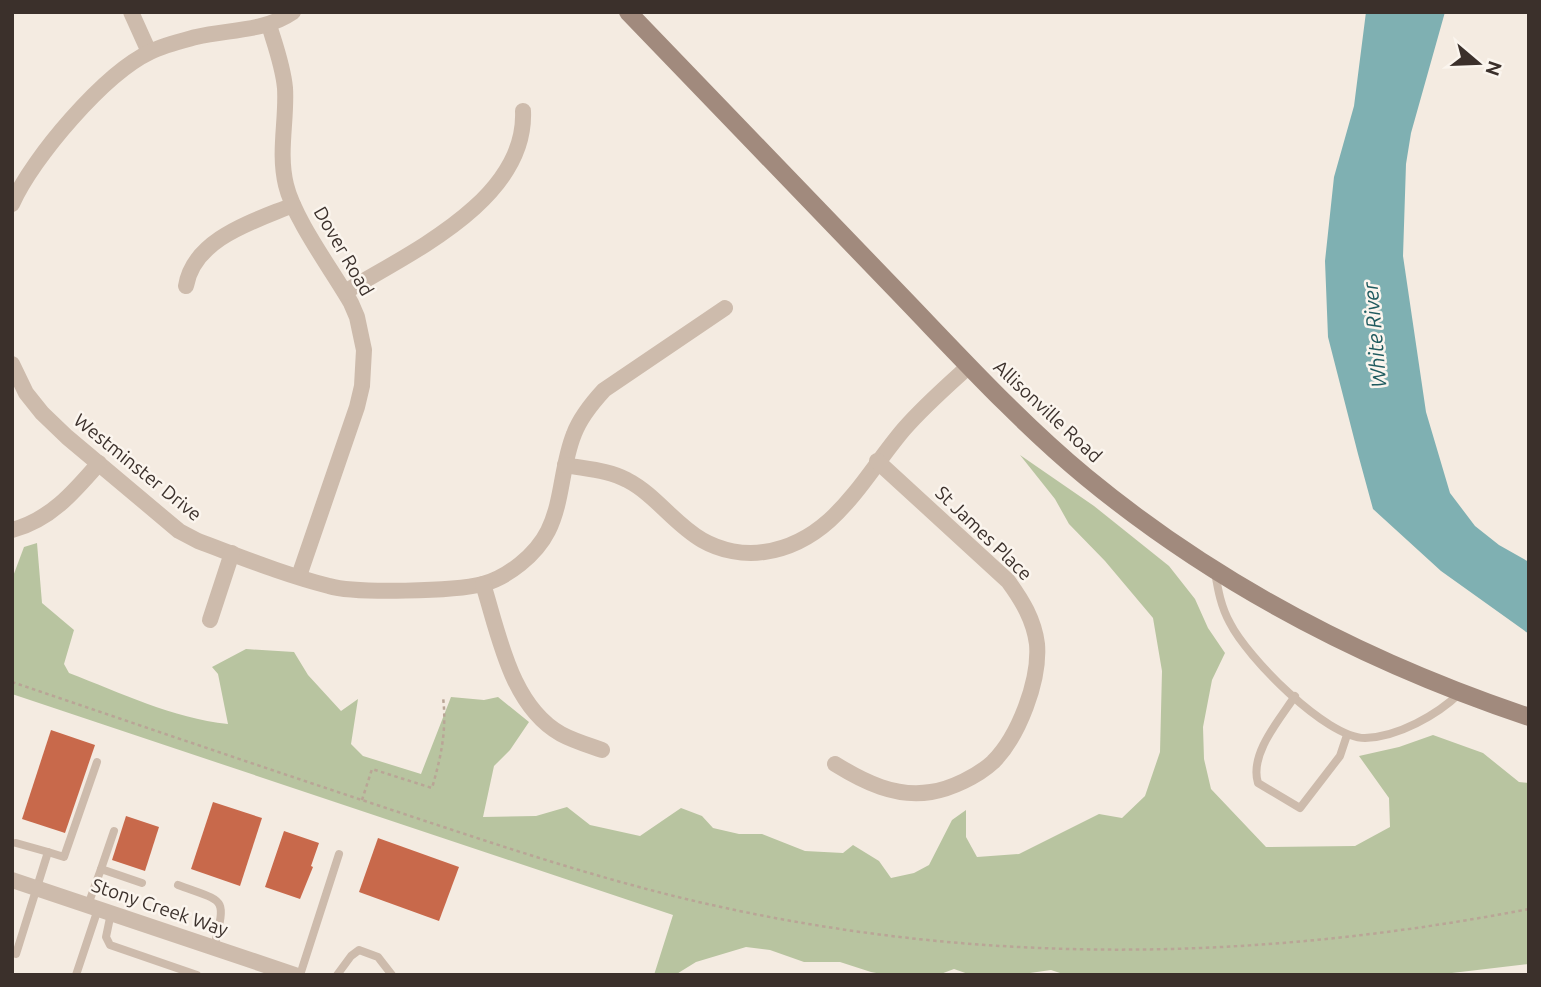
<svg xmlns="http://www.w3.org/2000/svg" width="1541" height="987" font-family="Ubuntu,sans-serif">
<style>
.green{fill:#b8c4a0}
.water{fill:#7fb0b2}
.building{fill:#c8694b}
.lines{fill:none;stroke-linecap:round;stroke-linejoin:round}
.path{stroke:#b9a596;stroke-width:2.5;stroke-dasharray:3.5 3.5;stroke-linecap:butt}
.service{stroke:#cdbbac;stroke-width:8}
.minor{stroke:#cdbbac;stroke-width:16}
.secondary{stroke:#a18a7d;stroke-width:18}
.labels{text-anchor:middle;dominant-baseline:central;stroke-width:5;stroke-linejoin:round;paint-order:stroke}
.street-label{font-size:19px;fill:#3b302b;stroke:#fbf5ee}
.water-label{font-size:21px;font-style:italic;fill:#1f5a5e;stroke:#fbf5ee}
</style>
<rect width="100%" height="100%" fill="#f4ebe1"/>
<!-- green -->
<path class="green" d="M1020,455l74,51 75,60 26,33 13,29 17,25 -13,27 -9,47 1,32 7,30 55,58 89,-1 35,-19 -1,-29 -30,-42 40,-9 34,-12 50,18 36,29 10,1v181l-94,11h-369l-15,-5 -35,5h-45l-17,-6 -16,6h-51l-16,-3 -31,-10h-36l-34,-12 -24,-3 -50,15 -21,13h-21l19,-60 -661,-221v-115l12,-32 13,-4 5,60 32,27 -10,34 5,9c52,20 103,45 159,51l-10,-50 -6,-7 34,-18 48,3 14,23 33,36 17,-12 -7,45 12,12 58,18 30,-77 33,3 14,-3 31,25 -19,28 -16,16 -11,51 53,-1 31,-9 23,18 50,11 41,-28 21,8 11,12 26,6h23l43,17 38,2 10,-8 26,16 12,17 23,-5 15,-8 23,-45 14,-10v27l11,20 42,-3 80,-40 23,4 23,-22 15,-44 2,-81 -9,-53 -48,-57 -36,-37 -14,-25z"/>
<!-- water -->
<polygon class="water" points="1366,12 1445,12 1411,133 1406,164 1403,256 1426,412 1450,493 1475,526 1499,545 1529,562 1529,634 1441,571 1373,509 1358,454 1328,337 1325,261 1334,177 1354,106"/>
<!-- building -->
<g class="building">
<polygon points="51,730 95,745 65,833 22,819"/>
<polygon points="213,802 262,818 240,886 191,869"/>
<polygon points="126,816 159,827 145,871 112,860"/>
<polygon points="284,831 319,843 311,866 313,867 300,899 265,887"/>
<polygon points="378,838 459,867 439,921 359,892"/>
</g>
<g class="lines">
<!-- path -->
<g class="path">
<path d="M12,682c124,42 247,84 371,125 112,37 223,75 338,100 269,59 538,54 808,2"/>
<path d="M362,800l10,-31 60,19c9,-31 15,-58 11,-91"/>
</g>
<!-- service -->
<g class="service">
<path d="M1215,572c3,18 6,35 15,51 17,34 96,115 135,115 33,-1 72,-23 95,-45"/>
<path d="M1295,696c-15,23 -46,58 -37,87l42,25 40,-52 7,-21"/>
<polyline points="16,843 48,852"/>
<polyline points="101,869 114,831"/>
<path d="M178,885c49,18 48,11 36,63"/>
<polyline points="88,905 101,869 142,883"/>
<polyline points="111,913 106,937 110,945 197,975"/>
<polyline points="16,954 48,852 64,857 97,762"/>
<polyline points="76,975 98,909"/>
<polyline points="300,975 339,854"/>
<polyline points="337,975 351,956 359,950 378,957 392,975"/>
</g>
<!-- minor -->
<g class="minor">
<polyline points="131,12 149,52"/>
<path d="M269,25c6,20 14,41 16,63 2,32 -7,64 1,97 8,34 46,85 65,118l6,14 7,33 -2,36 -5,21 -58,169"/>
<path d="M12,204c21,-47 92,-130 138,-152 14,-7 31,-11 46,-15 33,-8 68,-5 97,-25"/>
<path d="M186,286c8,-48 69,-65 107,-81"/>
<path d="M345,292c64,-39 182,-92 178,-181"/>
<path d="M12,364l14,29 16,20 25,24 112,94 19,10c43,16 87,34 131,45 27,8 126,5 154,-2 25,-7 53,-29 65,-53 15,-30 13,-65 26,-97 6,-16 18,-31 30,-44l121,-82"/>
<path d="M565,465c21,4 44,5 62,15 29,15 47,44 75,60 19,11 42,15 62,12 70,-10 99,-75 140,-123 20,-23 43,-43 65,-63"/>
<path d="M12,530c38,-10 62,-38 87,-67"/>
<path d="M483,584c16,51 28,122 78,150 13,7 27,11 41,16"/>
<polyline points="210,620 232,553"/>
<path d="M835,764c29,18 61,34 96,28 20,-3 47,-16 62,-30 26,-26 47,-82 44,-118 -3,-24 -15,-44 -29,-63l-131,-120"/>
<polyline points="12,880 295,975"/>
</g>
<!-- secondary -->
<path class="secondary" d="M628,12c88,91 175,182 263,273 63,65 125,134 195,192 131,108 282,186 443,240"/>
</g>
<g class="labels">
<!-- street labels -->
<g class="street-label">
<text transform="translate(344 251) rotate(60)">Dover Road</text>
<text transform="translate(1048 411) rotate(43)">Allisonville Road</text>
<text transform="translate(138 467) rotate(39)">Westminster Drive</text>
<text transform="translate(984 533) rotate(44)">St James Place</text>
<text transform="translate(160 907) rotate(19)">Stony Creek Way</text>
</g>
<!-- water labels -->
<g class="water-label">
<text transform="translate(1374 335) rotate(-95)">White River</text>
</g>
</g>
<!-- border -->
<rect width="1541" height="987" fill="none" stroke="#3b302b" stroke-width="28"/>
<!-- north arrow -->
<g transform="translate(1478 63) rotate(109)" stroke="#fbf5ee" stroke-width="5" paint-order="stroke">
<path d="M0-5L12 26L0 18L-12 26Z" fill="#3b302b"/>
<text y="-10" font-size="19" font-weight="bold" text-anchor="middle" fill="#3b302b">N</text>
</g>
</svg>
